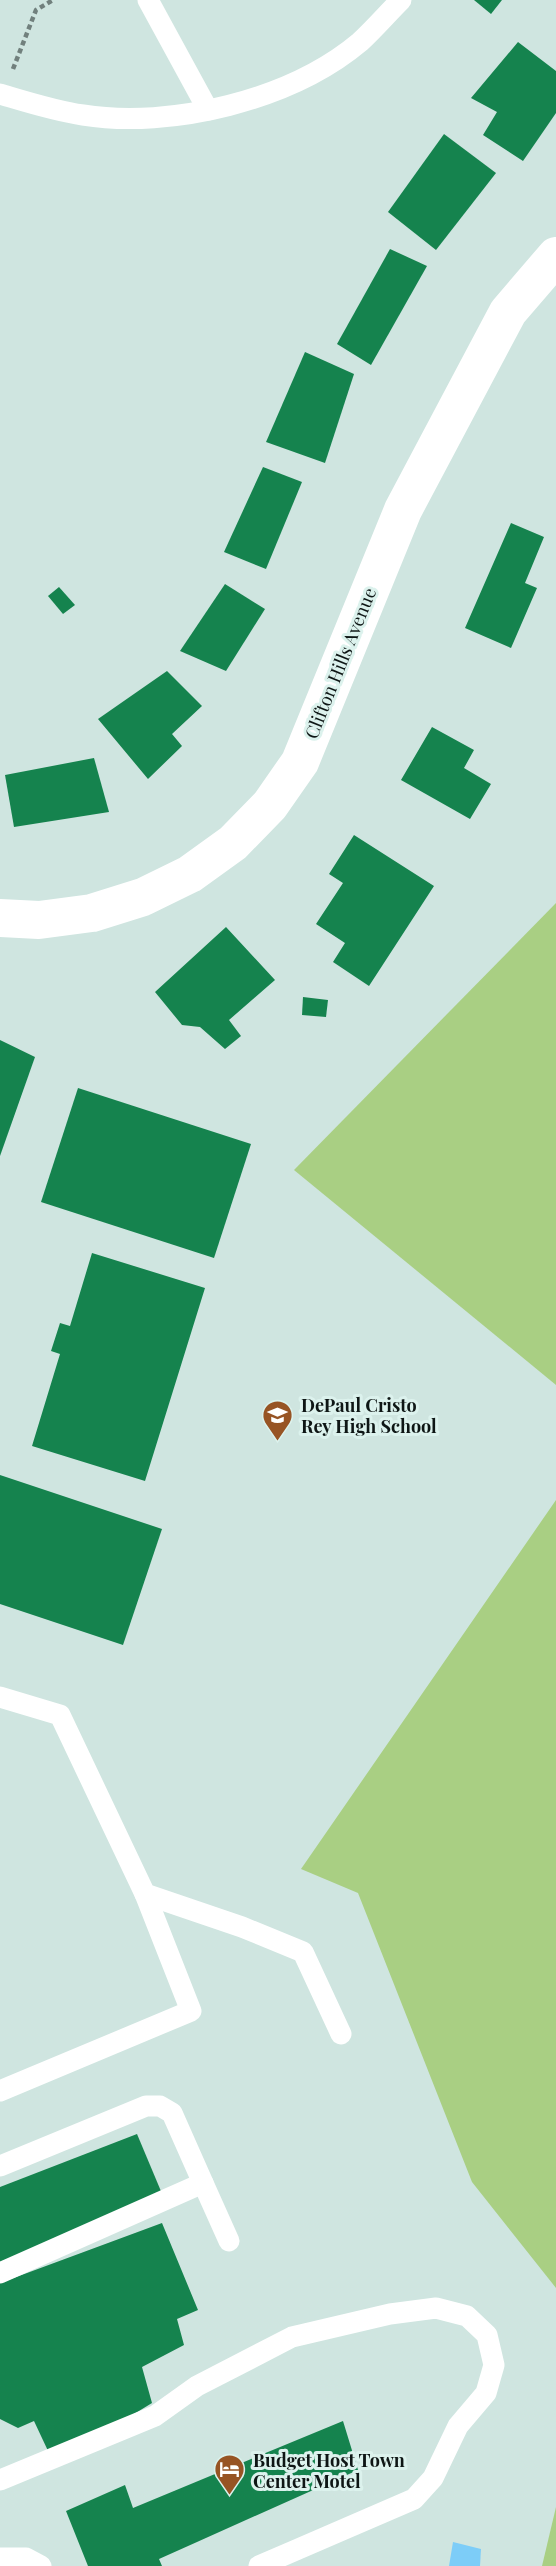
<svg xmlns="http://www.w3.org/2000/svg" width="556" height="2566" font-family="'Playfair Display',serif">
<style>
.green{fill:#a9cf83}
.water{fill:#7dcdf8}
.building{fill:#15834e}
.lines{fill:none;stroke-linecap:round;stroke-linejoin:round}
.path{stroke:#71807d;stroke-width:4.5;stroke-dasharray:5 3.5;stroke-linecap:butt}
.service{stroke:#fff;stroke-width:21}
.minor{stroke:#fff;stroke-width:38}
.labels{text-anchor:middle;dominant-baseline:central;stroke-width:6;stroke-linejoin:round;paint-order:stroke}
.street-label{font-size:18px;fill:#0e1615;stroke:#dcf2ed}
.poi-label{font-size:18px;font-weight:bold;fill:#0e1615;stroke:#dcf2ed;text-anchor:start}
</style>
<rect width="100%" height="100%" fill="#cfe5e0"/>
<!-- green -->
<g class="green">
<polygon points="556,903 556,1385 294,1170"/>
<polygon points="556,1500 556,2288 472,2182 358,1893 301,1869"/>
<polygon points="556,2507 556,2566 542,2566"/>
</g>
<!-- water -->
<polygon class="water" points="453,2542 481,2549 480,2566 449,2566"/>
<!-- building -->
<g class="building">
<polygon points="474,0 502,0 491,14"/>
<polygon points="518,42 556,71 556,113 523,161 483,135 497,112 471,98"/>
<polygon points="444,134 496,173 436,250 388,212"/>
<polygon points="390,249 427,266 371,365 337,344"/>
<polygon points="305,352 354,374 325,463 266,442"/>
<polygon points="263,467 302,482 266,569 224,552"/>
<polygon points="511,523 544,537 525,583 537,588 511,648 465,628"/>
<polygon points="225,584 265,609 226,671 180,651"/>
<polygon points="59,587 75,605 63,614 48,596"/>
<polygon points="167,671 202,706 172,734 182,746 148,779 98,719"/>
<polygon points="432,727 474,750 464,768 491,784 470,819 401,780"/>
<polygon points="94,758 109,812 14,827 5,775"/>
<polygon points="354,835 434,886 369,986 333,962 345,943 316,924 343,883 329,874"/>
<polygon points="226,927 275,980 229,1020 241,1036 225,1049 200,1027 182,1025 155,992"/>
<polygon points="303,997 328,1000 326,1017 302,1015"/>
<polygon points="0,1040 35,1057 0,1156"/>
<polygon points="78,1088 251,1144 214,1258 41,1202"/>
<polygon points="92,1253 205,1288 145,1481 32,1446 60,1354 51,1351 60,1323 70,1326"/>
<polygon points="0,1475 162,1529 123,1645 0,1604"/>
<polygon points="137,2134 163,2196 0,2262 0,2187"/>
<polygon points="162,2223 198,2310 177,2319 184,2345 142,2367 152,2403 116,2425 49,2453 34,2421 18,2428 0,2419 0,2283"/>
<polygon points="343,2421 358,2470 159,2559 162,2566 88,2566 66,2511 125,2485 133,2508"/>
</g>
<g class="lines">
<!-- path -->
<polyline class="path" points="13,69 36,10 53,0"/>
<!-- service -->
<g class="service">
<polyline points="148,0 208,110"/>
<path d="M0,94c27,8 55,17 83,21 88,14 208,-15 277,-73 14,-13 27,-28 41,-42"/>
<polyline points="0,1697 60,1715 145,1894 242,1927 303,1952 341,2034"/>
<polyline points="0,2091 191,2011 145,1894"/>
<polyline points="0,2166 146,2106 160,2106 172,2113 203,2183 0,2273"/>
<polyline points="203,2183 229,2241"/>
<polyline points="0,2480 155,2416 197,2386 292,2337 390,2314 436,2308 467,2316 487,2335 494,2365 486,2393 458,2426 433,2478 414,2499 259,2566"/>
<polyline points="0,2558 26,2558 41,2566"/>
</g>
<!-- minor -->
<polyline class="minor" points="0,918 39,920 92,913 143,897 190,874 233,843 270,805 300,762 403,510 508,312 556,256"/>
</g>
<!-- icons -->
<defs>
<symbol id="school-pin" viewBox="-11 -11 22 30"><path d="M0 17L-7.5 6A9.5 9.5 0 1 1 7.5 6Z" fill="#975424" stroke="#dcf2ed"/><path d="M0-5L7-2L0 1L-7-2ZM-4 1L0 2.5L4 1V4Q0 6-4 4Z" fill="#fff"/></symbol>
<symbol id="hotel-pin" viewBox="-11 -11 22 30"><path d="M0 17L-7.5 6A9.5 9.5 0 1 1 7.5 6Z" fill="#975424" stroke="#dcf2ed"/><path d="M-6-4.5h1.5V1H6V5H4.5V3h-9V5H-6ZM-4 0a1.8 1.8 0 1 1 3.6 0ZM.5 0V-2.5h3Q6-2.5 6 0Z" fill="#fff"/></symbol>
</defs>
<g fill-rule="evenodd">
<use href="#school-pin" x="260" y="1398" width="35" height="47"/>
<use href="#hotel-pin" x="212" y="2452" width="35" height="47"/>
</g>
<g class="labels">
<!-- street labels -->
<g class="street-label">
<text transform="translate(340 663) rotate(-68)">Clifton Hills Avenue</text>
</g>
<!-- poi labels -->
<g class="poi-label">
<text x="301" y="1405">DePaul Cristo<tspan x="301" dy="21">Rey High School</tspan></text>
<text x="253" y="2460">Budget Host Town<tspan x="253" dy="21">Center Motel</tspan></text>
</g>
</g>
</svg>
